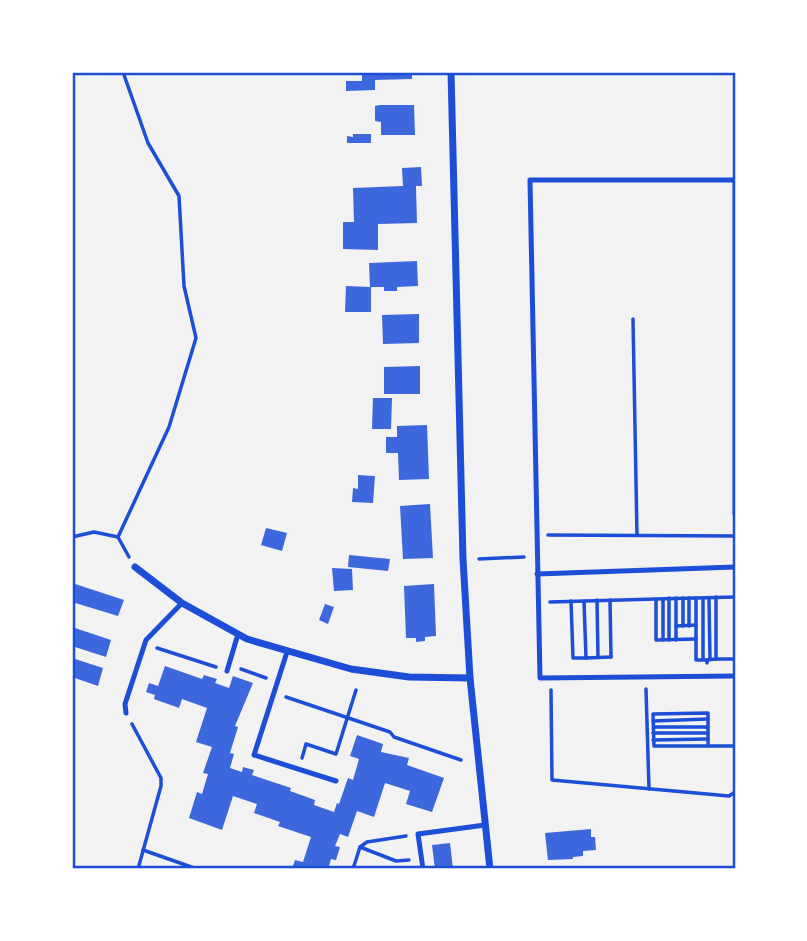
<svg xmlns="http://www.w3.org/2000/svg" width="807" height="941" font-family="'Roboto Condensed',sans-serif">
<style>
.building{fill:#3d67dc}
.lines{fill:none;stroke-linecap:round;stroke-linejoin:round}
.path{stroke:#1d4ed8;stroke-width:3.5}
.service{stroke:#1d4ed8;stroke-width:5}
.minor{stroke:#1d4ed8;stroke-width:7}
.neatline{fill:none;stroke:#1d4ed8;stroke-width:2.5}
</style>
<rect width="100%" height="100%" fill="#f2f2f2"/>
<!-- building -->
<g class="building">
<polygon points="362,72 412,72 412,79 375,80 375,90 346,91 346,81 362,81"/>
<polygon points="380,105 414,105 415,135 381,135 381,122 375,121 375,106"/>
<polygon points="353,134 371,134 371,143 347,143 347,136 353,137"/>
<polygon points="421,167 422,186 416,186 417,223 378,224 378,250 343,249 343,222 354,222 353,188 403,186 402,168"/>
<polygon points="417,261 418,286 397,287 397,291 384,291 384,287 371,287 371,312 345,312 346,286 370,287 369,263"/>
<polygon points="419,314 419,343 383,344 382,315"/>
<polygon points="420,366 420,394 384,394 384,367"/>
<polygon points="373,398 392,398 391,429 372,429"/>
<polygon points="427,425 429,479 399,480 398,453 386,453 386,437 397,437 397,426"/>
<polygon points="358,475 375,476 373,503 352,502 353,488 358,489"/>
<polygon points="430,504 433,558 403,559 400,506"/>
<polygon points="266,528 287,533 282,551 261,545"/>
<polygon points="349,555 390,559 388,571 348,567"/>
<polygon points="332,568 352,569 353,590 334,591"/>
<polygon points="72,583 124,600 118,616 72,602"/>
<polygon points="434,584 436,636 425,637 425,641 416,642 416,638 406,638 404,586"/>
<polygon points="325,604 334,607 328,624 319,620"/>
<polygon points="72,627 111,640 106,657 72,646"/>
<polygon points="72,658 103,668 98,686 72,677"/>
<polygon points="165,666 202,679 204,675 217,679 215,683 229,688 233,676 253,683 235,726 238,727 230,753 234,754 230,768 242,772 243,767 254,770 252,775 291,788 290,791 315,800 314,805 334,812 337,803 339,804 348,778 353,780 359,759 350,756 357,735 383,744 381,752 409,758 407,765 444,778 432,812 406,804 410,791 385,783 374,817 357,811 348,837 340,834 335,846 340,847 336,860 331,859 328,869 292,869 295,860 303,862 311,837 278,826 280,822 254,813 257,804 233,796 222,830 189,818 197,792 202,794 208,774 203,773 212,747 196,742 207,708 182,699 179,708 154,699 155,695 146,692 149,683 158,686"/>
<polygon points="591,829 591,837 595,837 596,850 583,851 583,856 573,857 573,859 548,860 545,833"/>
<polygon points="450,843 453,869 435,869 432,845"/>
</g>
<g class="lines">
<!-- path -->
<g class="path">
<polyline points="633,319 637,535"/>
<polyline points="548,535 735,536"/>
<polyline points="72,537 94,532 118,537"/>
<polyline points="118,537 169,427 196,338 184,286 179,196 148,143 123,72"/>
<polyline points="118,537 129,557"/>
<polyline points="479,559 524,557"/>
<polyline points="683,598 683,626"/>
<polyline points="689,598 689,626"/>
<polyline points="696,598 696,660 707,660 707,663"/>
<polyline points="663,599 663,640"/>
<polyline points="703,599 703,659"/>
<polyline points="709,599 710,659"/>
<polyline points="597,600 598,657"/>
<polyline points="610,600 611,657"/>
<polyline points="571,601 573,658 586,658"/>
<polyline points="584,601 586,658 611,657"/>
<polyline points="550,602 656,599"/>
<polyline points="676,626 696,625"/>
<polyline points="696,639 656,640 656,599 735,597"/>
<polyline points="669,640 669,598"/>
<polyline points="676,640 676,598"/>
<polyline points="157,648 216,667"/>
<polyline points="716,659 735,659"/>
<polyline points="707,660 716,659 716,597"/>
<polyline points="241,669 266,678"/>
<polyline points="646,689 649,789"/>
<polyline points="551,690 552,780 729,796 735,792"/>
<polyline points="286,697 390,732 394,737 461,760"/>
<polyline points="653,721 708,719"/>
<polyline points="132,724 161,778 161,786 138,869"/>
<polyline points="654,727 708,727"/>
<polyline points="653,733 708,733"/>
<polyline points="653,740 708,739"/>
<polyline points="708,746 708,713 653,714 654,746 735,746"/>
<polyline points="302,758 306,744 336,754 356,690"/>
<polyline points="360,847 396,861 409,860"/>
<polyline points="143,850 197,869"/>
<polyline points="214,869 215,869"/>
<polyline points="353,869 360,847 367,842 406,836"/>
</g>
<!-- service -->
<g class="service">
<polyline points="735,514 735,180 530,180 540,678 735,676"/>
<polyline points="537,574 735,567"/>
<polyline points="287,652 254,755 336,781"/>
<polyline points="227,671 238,634"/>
<polyline points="126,713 125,704 146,640 182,603"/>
<polyline points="423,869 418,834 485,825"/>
</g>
<!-- minor -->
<g class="minor">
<polyline points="451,72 463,559 470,678 490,869"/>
<polyline points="135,567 182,603 247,639 351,669 409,677 470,678"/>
</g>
</g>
<!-- border -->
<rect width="807" height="941" fill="none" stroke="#ffffff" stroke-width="147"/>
<rect x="74" y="74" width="660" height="793" class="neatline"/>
</svg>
